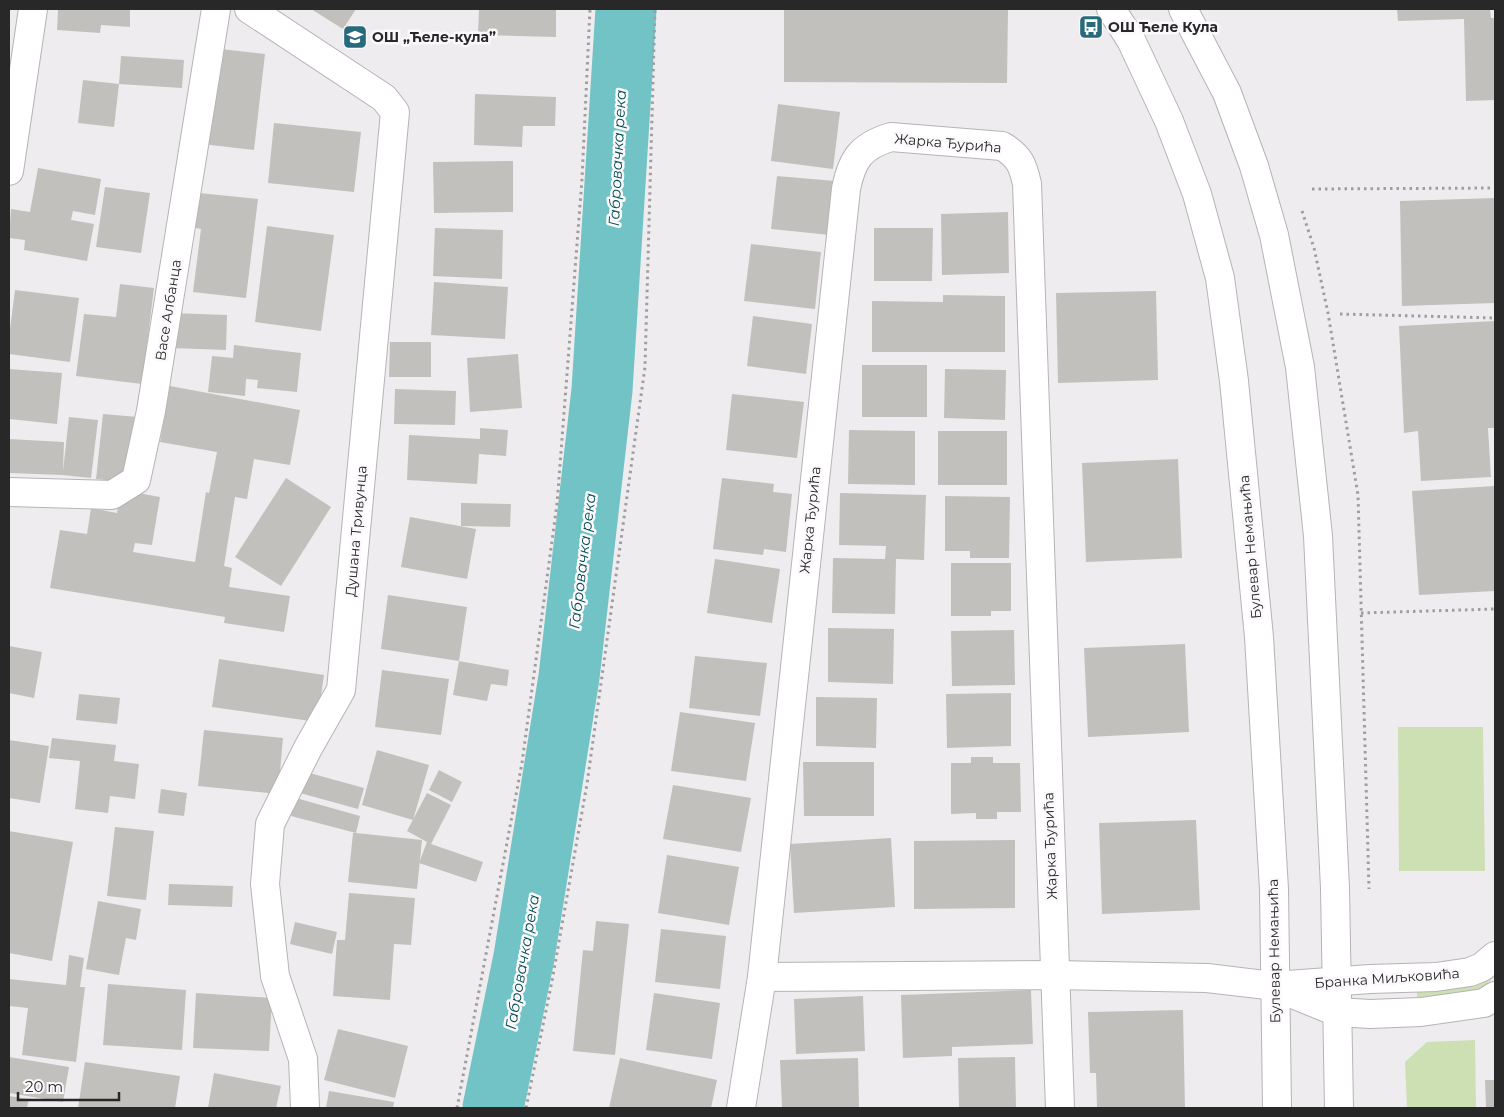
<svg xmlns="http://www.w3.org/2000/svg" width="1504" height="1117" font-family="Montserrat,sans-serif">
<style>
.green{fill:#cde0b4}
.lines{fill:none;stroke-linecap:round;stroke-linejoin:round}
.river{stroke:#71c3c5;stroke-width:61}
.building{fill:#c2c0bd}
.minor-casing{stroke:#b6b3b6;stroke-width:30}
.path{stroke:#a09da0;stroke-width:3;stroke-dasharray:2.5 4;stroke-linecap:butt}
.minor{stroke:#fff;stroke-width:28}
.labels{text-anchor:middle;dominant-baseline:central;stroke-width:5;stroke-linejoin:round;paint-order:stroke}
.poi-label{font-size:14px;font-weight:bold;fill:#292829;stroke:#fcf9fc;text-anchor:start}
.street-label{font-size:14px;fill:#292829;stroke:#fcf9fc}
.water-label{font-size:15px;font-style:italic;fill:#004e50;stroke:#fcf9fc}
</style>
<rect width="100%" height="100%" fill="#efecef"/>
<!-- green -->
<g class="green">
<polygon points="1398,727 1483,727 1485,871 1399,871"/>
<polygon points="1495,971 1494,977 1486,985 1471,993 1417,999 1417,987"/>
<polygon points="1475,1040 1476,1108 1407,1108 1405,1062 1427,1042"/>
</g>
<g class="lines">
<!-- river -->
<polyline class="river" points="493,1108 524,957 569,677 602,390 626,9"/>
</g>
<!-- building -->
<g class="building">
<polygon points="58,9 130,9 130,27 101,25 100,33 57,30"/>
<polygon points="311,9 356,9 343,29"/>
<polygon points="479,9 556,9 556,37 478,35"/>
<polygon points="784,9 1008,9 1007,83 784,82"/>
<polygon points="1397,9 1490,9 1491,18 1495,18 1495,100 1466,101 1464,19 1398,21"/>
<polygon points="212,48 265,54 254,150 202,144"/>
<polygon points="121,56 184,60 182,88 119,84"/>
<polygon points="83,80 119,84 114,127 78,123"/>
<polygon points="475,94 556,97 555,126 523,126 522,147 474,145"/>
<polygon points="778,104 840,112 833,169 771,161"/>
<polygon points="274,123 361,132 354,192 268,183"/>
<polygon points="513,161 513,212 434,213 433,162"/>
<polygon points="38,168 101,179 95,215 73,211 71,220 94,224 87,261 24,250 25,240 9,238 11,209 30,212"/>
<polygon points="777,176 835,181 830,235 771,229"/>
<polygon points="105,187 150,193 141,253 96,247"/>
<polygon points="189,192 258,199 246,298 193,292 201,229 185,226"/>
<polygon points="1495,198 1495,303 1402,306 1400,201"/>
<polygon points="1008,212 1009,273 942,275 941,214"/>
<polygon points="267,226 334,235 321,331 255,322"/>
<polygon points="435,228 503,230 502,279 433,276"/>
<polygon points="874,228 933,228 932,281 874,281"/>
<polygon points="751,244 821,252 815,309 744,301"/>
<polygon points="434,282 508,287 505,339 431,335"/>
<polygon points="120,284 154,288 142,384 76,376 84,314 116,317"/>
<polygon points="15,290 79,298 70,362 9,354 9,337"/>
<polygon points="1156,291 1158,380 1058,383 1056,293"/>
<polygon points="943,295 1005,296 1005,352 872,352 872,301 943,302"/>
<polygon points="172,313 227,315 226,350 171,348"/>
<polygon points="753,316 812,324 806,374 747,366"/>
<polygon points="1495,321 1495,428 1488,428 1491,477 1421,481 1418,431 1404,433 1399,326"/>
<polygon points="390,342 431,342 431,377 389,377"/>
<polygon points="234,345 301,353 297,392 257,388 258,380 246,379 245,396 208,392 212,356 233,358"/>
<polygon points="518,354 522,408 470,412 467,358"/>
<rect x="862" y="365" width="65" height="52"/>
<polygon points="9,369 62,373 57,424 9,419"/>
<polygon points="945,369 1006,370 1005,420 944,418"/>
<polygon points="170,386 300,410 290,465 254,459 247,499 235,497 224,566 232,568 229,587 290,596 284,632 224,623 225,617 50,588 60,530 87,534 91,508 117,513 121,490 160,497 152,545 135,543 133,552 195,562 206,492 209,493 217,452 160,442"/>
<polygon points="395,389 456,391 455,425 394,424"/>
<polygon points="732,394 804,402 797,458 726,450"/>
<polygon points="103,414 138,417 132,483 96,479"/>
<polygon points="69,417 98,420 91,478 62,475 9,473 9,439 64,442 63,471"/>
<polygon points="480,428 508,430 506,456 479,454 477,484 407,480 409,435 480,439"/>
<polygon points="849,430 915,431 915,485 848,484"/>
<rect x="938" y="431" width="69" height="54"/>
<polygon points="1178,459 1182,558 1086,562 1082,463"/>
<polygon points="286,478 331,507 281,586 235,557"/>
<polygon points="722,478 774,484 773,492 792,494 786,552 764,549 763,555 713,549"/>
<polygon points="1495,486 1495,591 1419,595 1412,491"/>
<polygon points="840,493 926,495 924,560 896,559 895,614 832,613 833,558 885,559 886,546 839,545"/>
<polygon points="945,496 1010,497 1009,558 970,558 970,551 945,551"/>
<polygon points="461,503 511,504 510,527 461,526"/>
<polygon points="410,517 476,529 467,579 401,567"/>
<polygon points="715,559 780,569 772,623 707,613"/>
<polygon points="951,563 1011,563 1011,611 991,611 991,616 951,616"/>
<polygon points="388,595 467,607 459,661 381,649"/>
<polygon points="828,628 894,629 893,684 828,682"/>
<polygon points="1014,630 1015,685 952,686 951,631"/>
<polygon points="1185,644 1189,732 1088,737 1084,648"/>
<polygon points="9,646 42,652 34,698 9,693"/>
<polygon points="695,656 767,663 760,716 689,708"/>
<polygon points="219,659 324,675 317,722 212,707"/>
<polygon points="459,661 509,670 507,686 491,684 487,701 453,695"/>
<polygon points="382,670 449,679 441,735 375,727"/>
<polygon points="1011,693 1011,746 947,748 946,694"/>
<polygon points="79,694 120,698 117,724 76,720"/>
<polygon points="816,697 877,698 876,748 816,746"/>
<polygon points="680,712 755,723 746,781 671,771"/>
<polygon points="204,730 283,738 278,794 198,786"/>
<polygon points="52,738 116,745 114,761 139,764 135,799 110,796 108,813 75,809 80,761 49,758"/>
<polygon points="9,740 49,746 40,803 9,798"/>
<polygon points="377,750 429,765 413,820 362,805"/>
<polygon points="971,757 993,757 993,763 1020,763 1021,812 997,812 997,819 976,819 976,813 951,814 951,763 971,763"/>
<polygon points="803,762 874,762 874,816 804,816"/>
<polygon points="439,770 462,782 452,802 429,790"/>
<polygon points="306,772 364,788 358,809 300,793"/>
<polygon points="673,785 751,798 741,852 663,839"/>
<polygon points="161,789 187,793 184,816 158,813"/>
<polygon points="427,793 451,805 431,844 483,862 476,882 419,863 427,842 407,831"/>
<polygon points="296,798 360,816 356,833 422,840 417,889 348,882 353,833 356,833 291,816"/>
<polygon points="1196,820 1200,910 1102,914 1099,823"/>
<polygon points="115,827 154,831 146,900 107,896"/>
<polygon points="9,831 73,842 52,961 9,953"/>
<polygon points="891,838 895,907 794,913 790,844"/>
<polygon points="1015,840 1015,908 914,909 914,841"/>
<polygon points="667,855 739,867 729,925 658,913"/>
<polygon points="169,884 233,886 232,907 168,905"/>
<polygon points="349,893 415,898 411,945 394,944 390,1000 333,996 337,940 345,940"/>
<polygon points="98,901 141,909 136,940 126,938 119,975 86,969"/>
<polygon points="596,921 629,924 615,1055 573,1051 583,950 593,951"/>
<polygon points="295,922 337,932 332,954 290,944"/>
<polygon points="661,929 726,936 720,989 655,982"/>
<polygon points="69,955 84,958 80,987 85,987 76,1062 22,1055 28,1008 9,1006 9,979 66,985"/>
<polygon points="108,984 186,990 182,1050 103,1045"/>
<polygon points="1031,990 1033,1044 952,1047 952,1056 903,1058 901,995"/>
<polygon points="196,993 272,998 269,1051 193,1048"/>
<polygon points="654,993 720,1003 712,1059 646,1050"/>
<polygon points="863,996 865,1051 796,1054 794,999"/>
<polygon points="1183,1010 1185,1108 1097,1108 1096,1073 1090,1073 1088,1012"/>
<polygon points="338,1029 408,1046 395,1098 324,1080"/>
<polygon points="9,1057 69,1067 63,1102 9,1093"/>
<polygon points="1015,1057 1016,1108 959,1108 958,1058"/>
<polygon points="620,1058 717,1080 711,1108 609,1108"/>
<polygon points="858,1058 859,1108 782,1108 780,1060"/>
<polygon points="85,1062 180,1076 175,1108 78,1108"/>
<polygon points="214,1073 281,1086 276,1108 208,1108"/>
<polygon points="1485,1080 1495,1080 1495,1108 1486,1108"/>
<polygon points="329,1091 394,1102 393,1108 326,1108"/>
<polygon points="9,1096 29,1099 27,1108 9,1108"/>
</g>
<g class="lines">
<defs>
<g id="minor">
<polyline points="249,9 384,98 395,112 341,690 308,748 270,824 265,884 275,976 303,1059 305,1108"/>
<polyline points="1111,9 1131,40 1169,121 1197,194 1220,278 1234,381 1259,637 1274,889 1277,1108"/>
<polyline points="1183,9 1227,93 1254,166 1274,235 1300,367 1318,536 1335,888 1339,1108"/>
<polyline points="9,171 33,9"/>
<polyline points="9,492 112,495 136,480 151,411 216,9"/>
<polyline points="762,977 1054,975 1207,978 1274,986 1370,979 1436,977 1470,972 1482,967 1495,956"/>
<polyline points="1278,988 1337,1012 1370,1014 1421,1012 1484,1003 1495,996"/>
<path d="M741,1108l21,-131 84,-788c6,-30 15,-43 45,-52l111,9c17,10 21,19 25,38l33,924"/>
</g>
</defs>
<!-- minor casing -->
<use href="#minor" class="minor-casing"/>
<!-- path -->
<g class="path">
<polyline points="1312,189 1495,188"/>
<polyline points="1302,211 1314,248 1328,313 1358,495 1369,889"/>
<polyline points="1340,314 1495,318"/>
<polyline points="1361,613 1495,609"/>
<polyline points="457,1108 522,763 557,504 582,179 590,9"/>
<polyline points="526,1108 552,981 587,784 645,367 655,9"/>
</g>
<!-- minor -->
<use href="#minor" class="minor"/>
</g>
<!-- icons -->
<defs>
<symbol id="bus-square" viewBox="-11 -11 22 22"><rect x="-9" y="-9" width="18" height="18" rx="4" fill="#276a7c" stroke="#fcf9fc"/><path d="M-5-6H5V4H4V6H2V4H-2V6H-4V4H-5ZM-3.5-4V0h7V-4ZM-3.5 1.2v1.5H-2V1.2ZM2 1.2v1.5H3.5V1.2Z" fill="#fff"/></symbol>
<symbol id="school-square" viewBox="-11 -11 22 22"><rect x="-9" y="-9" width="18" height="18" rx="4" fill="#276a7c" stroke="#fcf9fc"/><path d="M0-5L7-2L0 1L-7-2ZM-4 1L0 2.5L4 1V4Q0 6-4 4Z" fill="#fff"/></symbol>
</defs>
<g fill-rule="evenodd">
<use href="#bus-square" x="1077" y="13" width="28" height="28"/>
<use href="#school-square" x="341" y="23" width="28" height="28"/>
</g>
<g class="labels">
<!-- poi labels -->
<g class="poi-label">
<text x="1108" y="27">ОШ Ћеле Кула</text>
<text x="372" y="37">ОШ „Ћеле-кула”</text>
</g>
<!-- street labels -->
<g class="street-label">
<text transform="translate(948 143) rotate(5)">Жарка Ђурића</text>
<text transform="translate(168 310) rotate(-81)">Васе Албанца</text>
<text transform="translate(810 520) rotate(-84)">Жарка Ђурића</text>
<text transform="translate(356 531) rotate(-85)">Душана Тривунца</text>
<text transform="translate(1250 547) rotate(-95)">Булевар Немањића</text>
<text transform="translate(1050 846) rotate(-92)">Жарка Ђурића</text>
<text transform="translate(1274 951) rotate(-91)">Булевар Немањића</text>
<text transform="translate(1387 978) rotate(-4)">Бранка Миљковића</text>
</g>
<!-- water labels -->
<g class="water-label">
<text transform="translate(617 158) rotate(-87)">Габровачка река</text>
<text transform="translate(582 561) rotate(-83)">Габровачка река</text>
<text transform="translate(522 962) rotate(-80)">Габровачка река</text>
</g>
</g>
<!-- border -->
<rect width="1504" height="1117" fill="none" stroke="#292829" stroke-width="20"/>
<!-- scale -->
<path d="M18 1092v8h101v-8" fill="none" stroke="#292829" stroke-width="2.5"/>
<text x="25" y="1092" font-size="15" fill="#292829" stroke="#fcf9fc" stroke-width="4" paint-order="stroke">20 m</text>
</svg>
